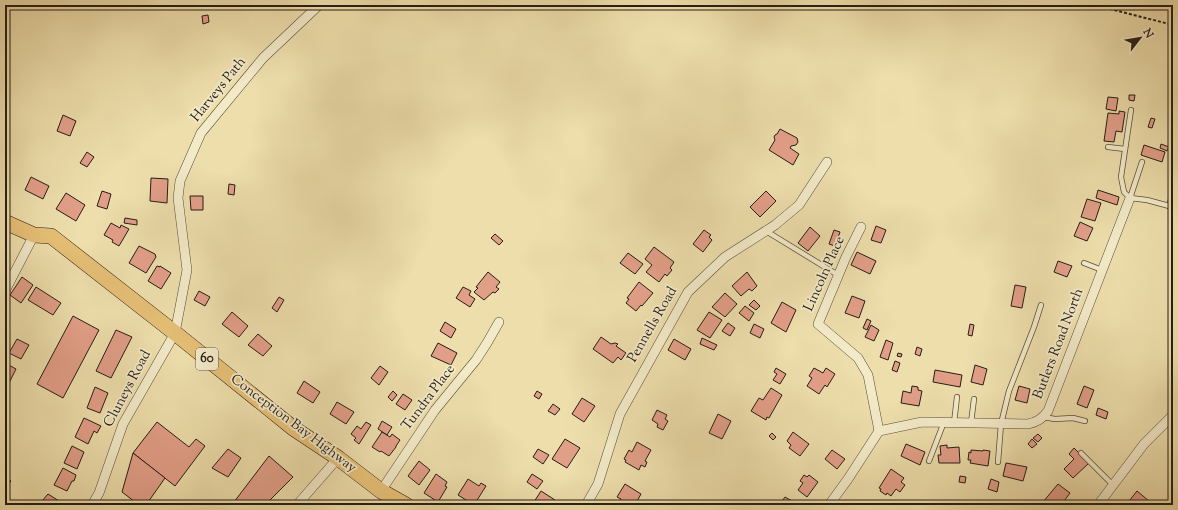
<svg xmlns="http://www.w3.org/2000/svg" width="1178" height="510" font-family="'Sorts Mill Goudy',serif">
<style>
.building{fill:#e29f88;stroke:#261d15}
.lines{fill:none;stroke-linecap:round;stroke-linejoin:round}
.service-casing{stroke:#584d3a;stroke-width:6}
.minor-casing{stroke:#584d3a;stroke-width:10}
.primary-casing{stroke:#261d15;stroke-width:16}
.path{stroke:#261d15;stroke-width:2;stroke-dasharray:3 2;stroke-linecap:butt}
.service{stroke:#f3eac8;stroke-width:4.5}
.minor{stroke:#f3eac8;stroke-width:9}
.primary{stroke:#e6bf76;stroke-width:15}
.labels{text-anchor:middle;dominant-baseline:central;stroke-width:3.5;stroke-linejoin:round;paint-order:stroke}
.shield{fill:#f3eac8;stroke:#645a4b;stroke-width:1}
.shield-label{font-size:13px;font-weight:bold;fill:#261d15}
.street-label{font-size:14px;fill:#261d15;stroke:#f3eac8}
</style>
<rect width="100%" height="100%" fill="#eddeab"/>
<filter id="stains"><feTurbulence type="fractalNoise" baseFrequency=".005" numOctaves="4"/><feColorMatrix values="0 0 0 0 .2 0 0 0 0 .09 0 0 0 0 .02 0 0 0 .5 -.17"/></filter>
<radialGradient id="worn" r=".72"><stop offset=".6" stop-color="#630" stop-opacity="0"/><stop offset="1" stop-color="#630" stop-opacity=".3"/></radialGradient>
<!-- building -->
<g class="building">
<polygon points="208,15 209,22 203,24 202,16"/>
<polygon points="1129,95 1135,95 1134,101 1129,100"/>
<polygon points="1108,97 1118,98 1116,111 1106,109"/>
<polygon points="1119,111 1125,112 1122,132 1116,131 1114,142 1104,141 1108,113 1119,114"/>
<polygon points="63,115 76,121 70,136 57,131"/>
<polygon points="1151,118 1155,119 1152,128 1148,127"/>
<polygon points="780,129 797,138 798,142 796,145 791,146 790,148 799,154 793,165 769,150 775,140 774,137 775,135 777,134"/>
<polygon points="1161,144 1169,147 1167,151 1160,148"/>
<polygon points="1144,145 1165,152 1162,162 1141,155"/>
<polygon points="87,152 94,157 87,167 80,163"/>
<polygon points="31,177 49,186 43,199 25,190"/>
<polygon points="151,178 168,179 167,203 150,201"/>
<polygon points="229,184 235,185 234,195 228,194"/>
<polygon points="1098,190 1119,197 1117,205 1096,198"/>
<polygon points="102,191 111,194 107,209 97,206"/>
<polygon points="766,191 776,201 760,217 750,207"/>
<polygon points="66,193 85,205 76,221 56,209"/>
<polygon points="190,196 203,196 203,210 191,210"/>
<polygon points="1087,199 1101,203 1095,221 1081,217"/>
<polygon points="125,218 137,220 137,225 124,223"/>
<polygon points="1080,222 1093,228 1087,241 1074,236"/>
<polygon points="111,223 120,228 121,225 129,229 119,246 112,242 113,240 104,235"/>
<polygon points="876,226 886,230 881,243 871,240"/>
<polygon points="810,227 820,236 808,251 798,243"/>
<polygon points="704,230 711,235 709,237 712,240 703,252 693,244"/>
<polygon points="834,230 840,232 835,246 829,244"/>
<polygon points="495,234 503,241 499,245 491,238"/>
<polygon points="139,246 155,254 156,257 146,273 129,263"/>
<polygon points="654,247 674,262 670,268 672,270 667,276 665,274 659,282 646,272 652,265 645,259"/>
<polygon points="857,252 876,261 870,274 851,265"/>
<polygon points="628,253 643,264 635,274 620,263"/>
<polygon points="1058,261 1072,266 1067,277 1054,272"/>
<polygon points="157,266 160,267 160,266 171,273 161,289 148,281"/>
<polygon points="488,272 500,282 496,287 499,289 495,293 493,292 484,300 474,292 478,288 476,287"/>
<polygon points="747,272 757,286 752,291 749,289 741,296 732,286"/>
<polygon points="22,277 33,285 21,303 10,295"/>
<polygon points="639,282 653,293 642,306 641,305 636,311 626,303 629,299 627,298"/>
<polygon points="1015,285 1026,287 1022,308 1011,306"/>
<polygon points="36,287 61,303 53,315 28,300"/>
<polygon points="463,287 471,291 469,295 475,299 470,307 456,298"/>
<polygon points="199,291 210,297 205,306 194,300"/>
<polygon points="725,293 737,304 725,317 712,307"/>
<polygon points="852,296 865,301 859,318 845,313"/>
<polygon points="279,297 284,300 277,312 272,308"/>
<polygon points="754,300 760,306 756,310 749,305"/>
<polygon points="782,302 796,310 786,332 771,323"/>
<polygon points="745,306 754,313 749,321 739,313"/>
<polygon points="232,312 248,326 239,337 222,324"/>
<polygon points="709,312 722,320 710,338 697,330"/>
<polygon points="73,316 99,330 63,398 37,384"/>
<polygon points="867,319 871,321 867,330 863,328"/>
<polygon points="445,322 456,329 451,338 440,331"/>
<polygon points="728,323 735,328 730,336 722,331"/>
<polygon points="754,324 764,329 760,338 750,333"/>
<polygon points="970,324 974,325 972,336 968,335"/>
<polygon points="871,325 879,330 874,341 865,337"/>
<polygon points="116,330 132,337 111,378 96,371"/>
<polygon points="258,334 272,346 263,356 248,345"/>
<polygon points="601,337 611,344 615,343 618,344 616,346 626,353 621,360 618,357 613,363 593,349"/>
<polygon points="702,338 717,345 714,350 700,344"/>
<polygon points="17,339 29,345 21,359 9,353"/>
<polygon points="674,339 691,349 685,360 668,350"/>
<polygon points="886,340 893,343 888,360 880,357"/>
<polygon points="438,343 457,353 451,365 431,356"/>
<polygon points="917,347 922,349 920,356 915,354"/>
<polygon points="898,353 902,354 901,357 897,356"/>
<polygon points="895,361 900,363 897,372 892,370"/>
<polygon points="5,363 16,369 9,383 5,381"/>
<polygon points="975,365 987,369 983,385 971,382"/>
<polygon points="380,366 388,372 379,385 371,378"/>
<polygon points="776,368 786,374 780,384 773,380 777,374 774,372"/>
<polygon points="814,368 823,373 826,368 835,374 827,387 825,385 819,394 807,386 812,378 809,376"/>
<polygon points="935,370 962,375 960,387 933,382"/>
<polygon points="304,381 320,392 313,403 297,393"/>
<polygon points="912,386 918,387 918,390 922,391 919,406 901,403 903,391 911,393"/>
<polygon points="1019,386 1030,389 1027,403 1015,400"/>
<polygon points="1084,386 1094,390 1087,408 1077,404"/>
<polygon points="95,387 108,393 100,413 87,408"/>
<polygon points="771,388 782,395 769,418 767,417 766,420 751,411 759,398 763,400"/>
<polygon points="393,391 397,395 392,401 388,397"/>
<polygon points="537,391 542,394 539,399 534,396"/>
<polygon points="403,394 412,400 405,410 396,404"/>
<polygon points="582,398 595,406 584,422 572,414"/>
<polygon points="337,402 354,412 346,424 330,414"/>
<polygon points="553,404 560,409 555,415 548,411"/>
<polygon points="1098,408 1108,412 1106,419 1096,415"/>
<polygon points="657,410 667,415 665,419 668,421 663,430 657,427 658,424 652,420"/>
<polygon points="718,414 731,421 722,439 709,433"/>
<polygon points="84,418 101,426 97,433 94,431 88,444 75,437"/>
<polygon points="382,421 392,427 387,435 378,429"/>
<polygon points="157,422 189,447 196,439 205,446 175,486 133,453"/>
<polygon points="366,422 371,425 359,444 354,440 356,438 351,434 357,426 361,429"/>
<polygon points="382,432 390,437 392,434 400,440 396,446 396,447 389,456 381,451 380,452 372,447"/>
<polygon points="793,432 809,444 800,456 789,448 791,445 787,441"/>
<polygon points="772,433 776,437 773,440 769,436"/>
<polygon points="1038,434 1042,438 1038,442 1033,438"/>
<polygon points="565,439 580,448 567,468 552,459"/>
<polygon points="1032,439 1037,444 1032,448 1028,444"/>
<polygon points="637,442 651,450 645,461 647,462 645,467 641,465 639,470 625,462 626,460 624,459 629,450 632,452"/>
<polygon points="906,444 925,452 920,465 901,456"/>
<polygon points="947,445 947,448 959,447 960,463 939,463 938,455 941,455 940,446"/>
<polygon points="72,446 84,452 77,469 64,463"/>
<polygon points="1074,448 1089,463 1073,478 1064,469 1074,459 1069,454"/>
<polygon points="228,449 241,458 228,477 212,468"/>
<polygon points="538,449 549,455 543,464 533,457"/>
<polygon points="832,450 845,459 837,469 825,459"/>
<polygon points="971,450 983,451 983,450 990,451 988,466 970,463 971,460 968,460 969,452 971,453"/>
<polygon points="133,453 165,478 146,505 139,505 122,492"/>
<polygon points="269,456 293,477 265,505 237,505 234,502"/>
<polygon points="419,461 430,470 419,485 408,476"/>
<polygon points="1006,463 1027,467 1023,481 1003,476"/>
<polygon points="63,468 76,475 74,481 72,481 67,491 54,485"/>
<polygon points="891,469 904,478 901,482 905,485 900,492 896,489 891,496 887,493 886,495 880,491 881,489 879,488"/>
<polygon points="436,474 447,482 445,486 447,487 438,502 424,493"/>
<polygon points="532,474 543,481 537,489 527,482"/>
<polygon points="804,475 807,477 809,475 818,482 807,497 798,490 803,483 800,481"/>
<polygon points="960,476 966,477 965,483 959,482"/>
<polygon points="5,477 11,481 5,488"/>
<polygon points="468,479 479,486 481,483 486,486 474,505 458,495"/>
<polygon points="991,479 999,482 997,492 988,489"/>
<polygon points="625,484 641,494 635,505 618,505 621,499 617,497"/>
<polygon points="1058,484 1070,493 1061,505 1046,505 1043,502"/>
<polygon points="541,491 555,500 552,505 532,505"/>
<polygon points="1137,491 1149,501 1146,505 1126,505"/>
<polygon points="48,494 59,501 57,505 41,505 42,501"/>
<polygon points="785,497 792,501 791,505 779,505"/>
</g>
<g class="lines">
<defs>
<g id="service">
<polyline points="1131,110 1121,177 1124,192 1130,198 1147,200 1173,207"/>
<polyline points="1108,147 1125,149"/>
<polyline points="1130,198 1142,162"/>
<polyline points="1169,206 1173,192"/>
<polyline points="766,231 838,275"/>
<polyline points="1084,263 1102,270"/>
<polyline points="1043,417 1055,419 1073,418 1085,421"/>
<polyline points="954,423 957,397"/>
<polyline points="971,423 974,399"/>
<polyline points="1081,453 1113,485"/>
<polyline points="929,461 944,422"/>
<polyline points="998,462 1001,424 1009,391 1034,327 1041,305"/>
</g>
<g id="minor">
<polyline points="861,227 846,257 818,324 858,358 868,375 879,431"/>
<polyline points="5,291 34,235"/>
<polyline points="381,491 435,410 476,360 487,343 499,322"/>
<polyline points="92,505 99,493 123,424 175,333 187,270 178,198 180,181 201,133 263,58 319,5"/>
<polyline points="297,505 338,458"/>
<polyline points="586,505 598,484 620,414 688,292 725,257 775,225 799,205 827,162"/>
<path d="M829,505l19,-26 31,-48 43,-9 106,2c9,-2 14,-5 20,-13l82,-213"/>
<polyline points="1098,505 1144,444 1172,416 1173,416"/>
</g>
<polyline id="primary" points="5,222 34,235 51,236 175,333 293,428 338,458 381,491 406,505"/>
</defs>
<!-- service casing -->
<use href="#service" class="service-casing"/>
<!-- minor casing -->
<use href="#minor" class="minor-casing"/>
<!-- primary casing -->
<use href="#primary" class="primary-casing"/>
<!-- path -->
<polyline class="path" points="1095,5 1173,25"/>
<!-- service -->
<use href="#service" class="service"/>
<!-- minor -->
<use href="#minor" class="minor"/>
<!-- primary -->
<use href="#primary" class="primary"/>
</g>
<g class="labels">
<!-- shield labels -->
<rect class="shield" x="196" y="348" width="22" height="22" rx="3"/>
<g class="shield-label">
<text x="207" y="359">60</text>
</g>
<!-- street labels -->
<g class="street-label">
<text transform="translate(219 90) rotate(-51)">Harveys Path</text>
<text transform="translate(825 274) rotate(-66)">Lincoln Place</text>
<text transform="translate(653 325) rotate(-60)">Pennells Road</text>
<text transform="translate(1059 344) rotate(-69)">Butlers Road North</text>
<text transform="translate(128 389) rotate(-62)">Cluneys Road</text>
<text transform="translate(429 398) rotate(-53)">Tundra Place</text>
<text transform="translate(293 424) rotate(37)">Conception Bay Highway</text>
</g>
</g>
<!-- margin -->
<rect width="1178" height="510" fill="none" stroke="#eddeab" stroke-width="20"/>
<rect x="6" y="6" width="1166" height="498" fill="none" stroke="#261d15" stroke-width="2"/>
<rect x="10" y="10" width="1158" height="490" fill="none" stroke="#261d15"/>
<!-- north arrow -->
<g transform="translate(1140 38) rotate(59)" stroke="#f3eac8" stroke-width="3" paint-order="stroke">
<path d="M0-3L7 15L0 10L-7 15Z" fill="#261d15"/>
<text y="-6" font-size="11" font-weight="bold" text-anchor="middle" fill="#261d15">N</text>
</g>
<rect width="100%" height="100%" filter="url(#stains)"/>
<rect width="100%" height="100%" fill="url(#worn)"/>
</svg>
